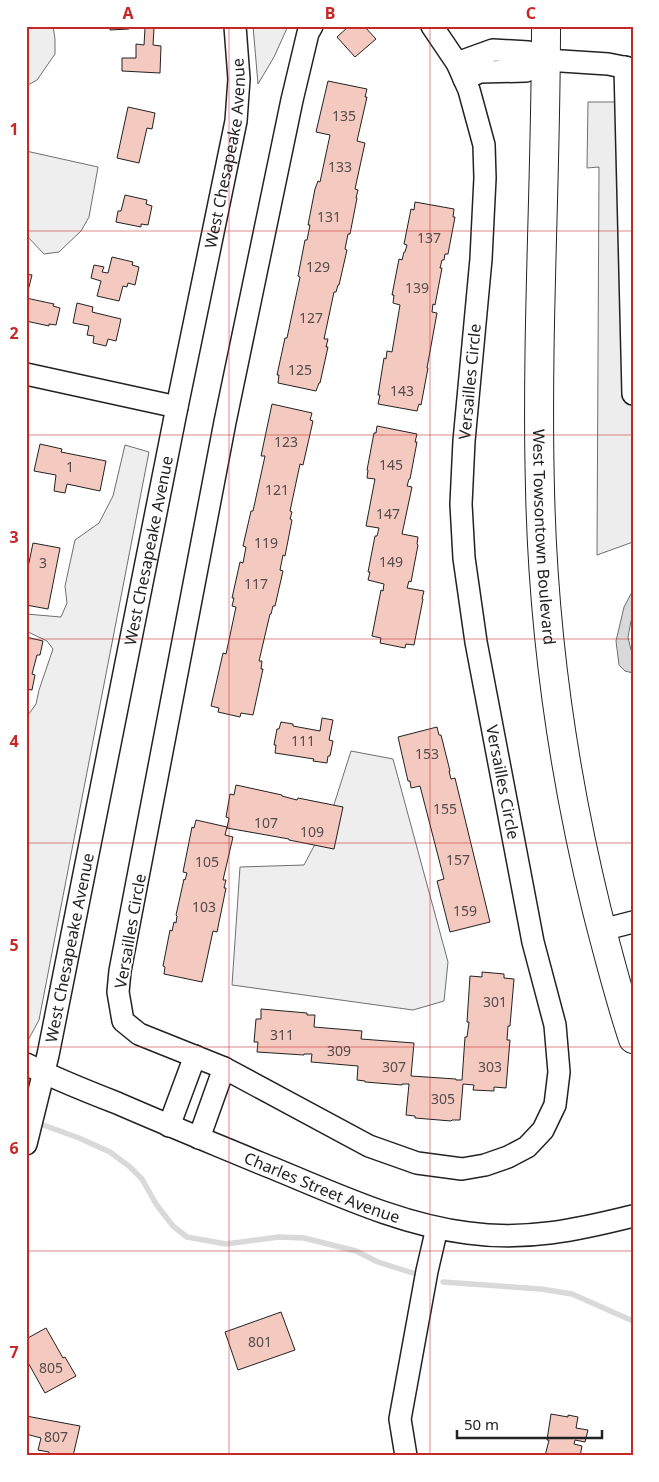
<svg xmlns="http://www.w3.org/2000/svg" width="659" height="1482" font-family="'Noto Sans',sans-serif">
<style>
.green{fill:#eee;stroke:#6f6f6f}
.parking{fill:#ededed;stroke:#6f6f6f}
.water{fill:#d9d9d9;stroke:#6f6f6f}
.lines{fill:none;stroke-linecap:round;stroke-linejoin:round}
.stream{stroke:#d9d9d9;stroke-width:5.5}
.building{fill:#f3c9c0;stroke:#222}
.minor-casing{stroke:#222;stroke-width:24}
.major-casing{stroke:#222;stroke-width:30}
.minor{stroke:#fff;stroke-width:21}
.major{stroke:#fff;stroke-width:28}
.grid{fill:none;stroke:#c62828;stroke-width:1;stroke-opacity:0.55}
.labels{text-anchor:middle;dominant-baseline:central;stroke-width:4;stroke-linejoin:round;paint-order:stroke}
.number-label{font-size:14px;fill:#564c4a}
.street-label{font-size:16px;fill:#222;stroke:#fff}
.neatline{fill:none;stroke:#c62828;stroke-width:2}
.grid-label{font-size:16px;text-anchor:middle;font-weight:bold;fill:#c62828}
</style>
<rect width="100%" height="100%" fill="#fff"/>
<!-- green -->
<g class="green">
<polygon points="26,26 53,26 55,39 55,54 37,80 26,86"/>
<polygon points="253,26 288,26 274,57 258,84"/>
<polygon points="26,151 98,167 89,217 81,231 59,252 44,254 26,235"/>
<polygon points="125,445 149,452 39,1020 26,1044 26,718 36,704 39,690 53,649 47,641 26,631 26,614 61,617 67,603 65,586 75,540 99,523 113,496"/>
<polygon points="351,751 393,759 448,962 444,1001 413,1010 232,985 240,867 304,865 331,814"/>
</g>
<!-- parking -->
<polygon class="parking" points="588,102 633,102 633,542 597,555 599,167 587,168"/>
<!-- water -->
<polygon class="water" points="633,590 633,616 631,621 628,637 631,650 633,653 633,673 625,671 619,665 616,641 624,607"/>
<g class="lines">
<!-- stream -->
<g class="stream">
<polyline points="35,1122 79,1138 110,1152 130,1167 142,1179 156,1204 173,1226 187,1237 226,1244 279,1237 304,1238 356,1251 378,1262 413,1273"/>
<polyline points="443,1282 541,1289 572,1294 633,1321"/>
</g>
</g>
<!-- building -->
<g class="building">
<polygon points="110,26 129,26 129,29 110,30"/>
<polygon points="349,26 364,26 376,39 355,57 337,37"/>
<polygon points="145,28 154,28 153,45 161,46 160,73 122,71 122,58 136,58 136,44 144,45"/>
<polygon points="328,81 367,89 365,97 367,97 357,141 365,143 355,189 358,190 356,198 357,198 350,234 348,234 345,249 347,250 339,285 338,285 336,292 334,292 324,339 328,339 326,347 328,347 320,383 319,383 316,391 278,383 279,375 277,375 285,338 287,338 300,277 298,276 305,240 307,240 310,225 308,225 315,189 318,181 320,182 330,135 316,132"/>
<polygon points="128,107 155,113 152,129 147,128 139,163 117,158"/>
<polygon points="125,195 147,200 146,204 152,206 148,225 141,224 141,227 116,222 118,211 121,211"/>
<polygon points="415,202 454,209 453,217 455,217 448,254 445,254 444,260 442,260 440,268 442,268 435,305 433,304 432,312 437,313 427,368 428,368 421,405 419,404 417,411 378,404 380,395 378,395 384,358 386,359 387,351 392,352 400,305 393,303 394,295 392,295 399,259 402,260 404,252 405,252 407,245 404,244 411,209 414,210"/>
<polygon points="112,257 133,262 132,265 139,267 135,285 128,283 127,287 123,286 119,301 97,296 101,281 91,278 94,265 104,267 102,272 108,273"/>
<polygon points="26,274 32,275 27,295 26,294"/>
<polygon points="26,298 54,304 53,306 60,308 56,325 49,324 49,326 26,321"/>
<polygon points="77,303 93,307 92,312 121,319 116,341 108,339 106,346 93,343 94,336 87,335 89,326 73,323"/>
<polygon points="272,404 312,413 310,420 313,421 303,465 300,464 290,511 292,512 290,519 292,520 285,556 283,555 280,570 283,571 275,606 273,606 271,614 270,614 259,661 262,661 261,669 263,669 253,715 241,713 240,717 218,712 219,708 211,706 223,653 226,654 236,607 232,606 234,598 232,598 240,562 243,563 246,547 243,546 251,511 253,511 265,456 261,456"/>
<polygon points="377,426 417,434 415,442 417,442 410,479 409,479 407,486 412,487 402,534 418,537 417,544 418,545 411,582 409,581 407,588 424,591 422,599 423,599 414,645 406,644 405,648 380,643 381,638 372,636 381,590 383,591 384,584 368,580 370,572 368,572 375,536 377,536 379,528 366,526 375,479 367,478 368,470 367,470 374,433 376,433"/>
<polygon points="40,444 62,449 61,452 106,461 100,491 67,484 65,493 54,491 56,475 34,471"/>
<polygon points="33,543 60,548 48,609 26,605 28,583 26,583 26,577"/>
<polygon points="26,637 43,641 40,655 37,655 32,674 35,675 32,690 26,689"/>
<polygon points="322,718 333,720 329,740 333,741 330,756 328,756 327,763 313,761 314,759 275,753 276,745 274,745 277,729 279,729 281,722 293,724 293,726 320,731"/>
<polygon points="437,727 439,735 441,735 450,771 449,771 451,779 455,778 490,922 450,932 437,881 444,879 420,786 411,788 410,781 408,781 398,737"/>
<polygon points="236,785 282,795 282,796 297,800 298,798 343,807 334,849 289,840 289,839 227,828 229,818 226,817 230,794 234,795"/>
<polygon points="196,820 227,827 225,835 233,837 223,880 226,880 224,888 226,888 217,932 213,931 202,982 164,974 165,967 163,966 170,930 172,931 174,922 176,923 177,916 176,915 184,879 185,880 187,873 183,872 192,827 194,828"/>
<polygon points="482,972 504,974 504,978 514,979 510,1026 508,1026 507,1040 510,1040 506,1088 494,1087 494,1091 473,1090 474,1085 463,1084 460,1120 452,1120 451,1121 415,1118 415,1116 406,1115 409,1084 402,1084 402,1085 365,1082 365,1081 357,1080 358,1066 311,1062 312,1054 304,1054 304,1055 257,1052 258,1042 254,1042 256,1019 261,1019 261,1009 307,1013 307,1015 315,1015 314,1027 362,1031 361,1039 414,1043 411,1076 456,1079 456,1080 462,1080 465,1037 467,1037 469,1022 467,1022 470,976 482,977"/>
<polygon points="281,1312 295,1350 238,1370 225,1332"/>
<polygon points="46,1328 63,1358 65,1357 76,1376 45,1393 26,1359 26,1339"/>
<polygon points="551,1414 568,1417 568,1415 578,1417 576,1428 588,1430 585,1442 575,1440 574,1444 582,1446 580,1456 545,1456 549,1440 547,1440"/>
<polygon points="26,1416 80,1426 73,1456 49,1456 49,1452 38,1450 41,1438 26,1434"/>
</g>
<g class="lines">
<defs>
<g id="minor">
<path id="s1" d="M312,26l-4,7 -16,67 -67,322 -105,549 -2,21 5,29 16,13 85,34 145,78 48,17 45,6 23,-4 23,-8 19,-10 16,-17 12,-25 4,-33 -4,-47 -22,-83 -57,-300 -12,-84 -3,-54 3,-63 17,-182 4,-81 -1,-33 -15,-55 -12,-27 -25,-37"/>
<polyline points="457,63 493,50 528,52 546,60 608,64 633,69"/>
<polyline points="625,67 633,394"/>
<polyline points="464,79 480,72 526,71 546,60"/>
<polyline points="26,374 177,407"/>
<polyline points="602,930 633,922"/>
<path id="s2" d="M26,1064c30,15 60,27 91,39 48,21 95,40 143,60 68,27 136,61 208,70 58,8 109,-3 165,-17"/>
<polyline points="169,1126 195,1056"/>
<polyline points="199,1138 224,1068"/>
<path id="s3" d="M26,1144l22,-89 129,-648 59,-286 3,-42 -4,-53"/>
<polyline points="406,1456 400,1419 427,1271 437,1228"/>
</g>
<g id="major">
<path id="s4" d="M546,26c0,154 -10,309 -6,463 3,142 23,284 57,422 11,43 22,86 36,128"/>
</g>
</defs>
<!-- minor casing -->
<use href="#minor" class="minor-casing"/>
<!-- major casing -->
<use href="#major" class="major-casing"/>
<!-- minor -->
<use href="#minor" class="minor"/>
<!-- major -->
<use href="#major" class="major"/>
</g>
<!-- grid -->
<path class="grid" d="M229,26v1430M430,26v1430M26,231h607M26,435h607M26,639h607M26,843h607M26,1047h607M26,1251h607"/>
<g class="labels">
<!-- number labels -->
<g class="number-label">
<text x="344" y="115">135</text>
<text x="340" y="166">133</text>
<text x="329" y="216">131</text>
<text x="429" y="237">137</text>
<text x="318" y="266">129</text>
<text x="417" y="287">139</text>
<text x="311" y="317">127</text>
<text x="300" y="369">125</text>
<text x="402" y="390">143</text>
<text x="286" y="441">123</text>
<text x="391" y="464">145</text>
<text x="70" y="466">1</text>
<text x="277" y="489">121</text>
<text x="388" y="513">147</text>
<text x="266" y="542">119</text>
<text x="391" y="561">149</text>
<text x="43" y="562">3</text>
<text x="256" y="583">117</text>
<text x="303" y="740">111</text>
<text x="427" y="753">153</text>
<text x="445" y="808">155</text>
<text x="266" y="822">107</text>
<text x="312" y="831">109</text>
<text x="458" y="859">157</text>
<text x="207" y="861">105</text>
<text x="204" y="906">103</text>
<text x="465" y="910">159</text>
<text x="495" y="1001">301</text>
<text x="282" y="1034">311</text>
<text x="339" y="1050">309</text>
<text x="394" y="1066">307</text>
<text x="490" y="1066">303</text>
<text x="443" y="1098">305</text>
<text x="260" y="1341">801</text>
<text x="51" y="1367">805</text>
<text x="56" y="1436">807</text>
</g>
<!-- street labels -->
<g class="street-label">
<text stroke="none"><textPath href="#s3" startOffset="1011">West Chesapeake Avenue</textPath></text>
<text stroke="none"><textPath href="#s1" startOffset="2242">Versailles Circle</textPath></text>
<text stroke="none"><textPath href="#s4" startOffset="511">West Towsontown Boulevard</textPath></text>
<text stroke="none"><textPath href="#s3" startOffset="606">West Chesapeake Avenue</textPath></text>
<text transform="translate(503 782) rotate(79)">Versailles Circle</text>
<text transform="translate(130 931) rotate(-80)">Versailles Circle</text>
<text stroke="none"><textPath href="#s3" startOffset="201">West Chesapeake Avenue</textPath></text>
<text stroke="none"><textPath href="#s2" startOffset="321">Charles Street Avenue</textPath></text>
</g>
</g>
<!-- border -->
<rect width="659" height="1482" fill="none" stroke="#ffffff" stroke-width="55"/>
<!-- scale -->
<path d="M457 1430v8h145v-8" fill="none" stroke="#222222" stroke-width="2.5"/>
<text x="464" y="1430" font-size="15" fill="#222222" stroke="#ffffff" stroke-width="4" paint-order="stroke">50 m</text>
<rect x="28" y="28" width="604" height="1426" class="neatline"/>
<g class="grid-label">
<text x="128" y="19">A</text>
<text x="330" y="19">B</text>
<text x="531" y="19">C</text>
<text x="14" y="135">1</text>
<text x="14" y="339">2</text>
<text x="14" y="543">3</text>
<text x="14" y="747">4</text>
<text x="14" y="951">5</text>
<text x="14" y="1154">6</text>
<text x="14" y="1358">7</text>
</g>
</svg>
